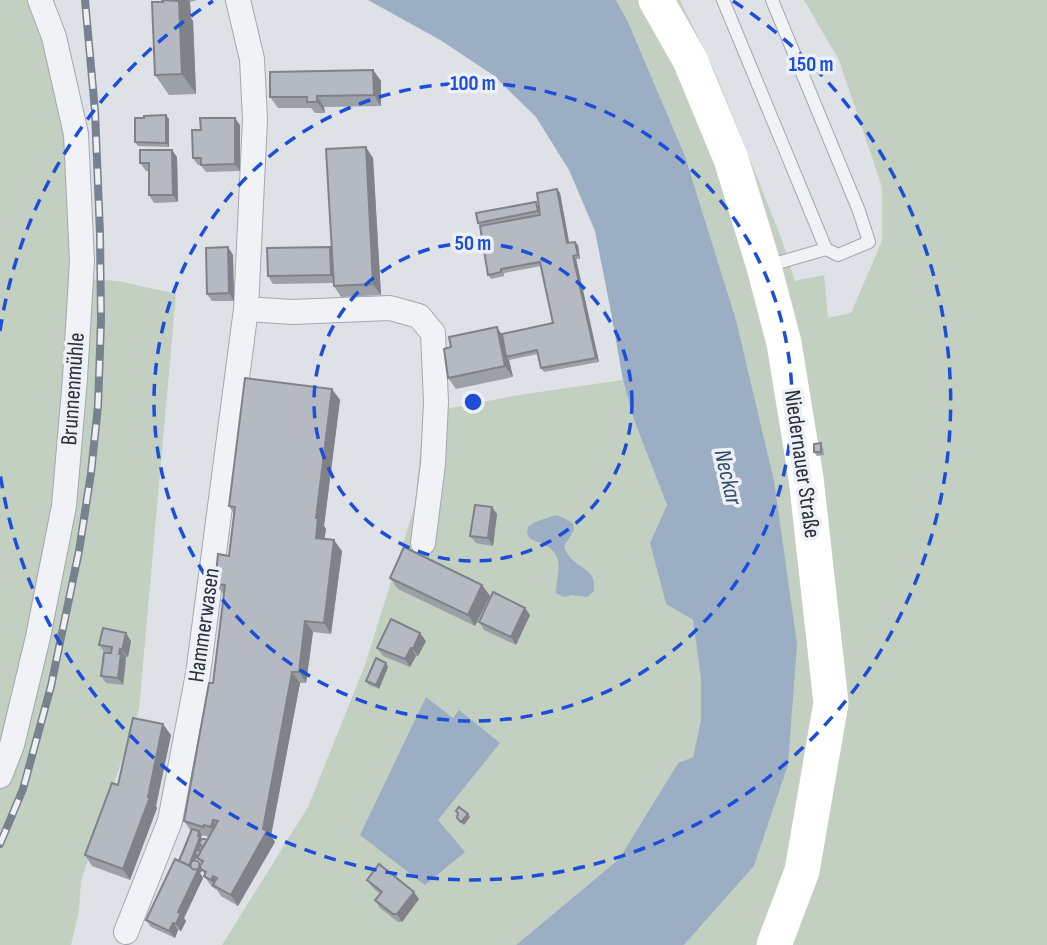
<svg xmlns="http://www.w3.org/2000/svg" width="1047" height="945" font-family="'Sofia Sans Condensed',sans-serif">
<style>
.green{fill:#c3cfc0}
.water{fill:#9baec4}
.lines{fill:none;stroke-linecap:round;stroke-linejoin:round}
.lane-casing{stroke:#a4a8b0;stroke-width:14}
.street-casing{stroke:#a4a8b0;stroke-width:26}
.lane{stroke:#f0f2f5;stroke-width:12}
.street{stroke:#f0f2f5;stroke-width:24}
.secondary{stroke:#fff;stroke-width:35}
.rail-casing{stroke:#79808e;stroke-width:8}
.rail{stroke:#edf0f4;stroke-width:5;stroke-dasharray:16;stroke-linecap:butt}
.wall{fill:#9ca0a7;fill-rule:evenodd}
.shaded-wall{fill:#7f8288}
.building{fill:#b5bac2;stroke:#7f8288;stroke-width:2}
.ring{fill:none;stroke:#1d4ed8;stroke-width:3.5;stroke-dasharray:12 9}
.labels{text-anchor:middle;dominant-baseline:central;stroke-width:7;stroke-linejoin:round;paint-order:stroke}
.street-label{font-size:23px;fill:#282f3c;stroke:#edf0f4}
.water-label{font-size:24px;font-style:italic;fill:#364d6c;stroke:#edf0f4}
.centre{fill:#1d4ed8;stroke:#edf0f4;stroke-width:3.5}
.ring-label{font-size:21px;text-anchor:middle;font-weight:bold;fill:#1d4ed8;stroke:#edf0f4;stroke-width:7;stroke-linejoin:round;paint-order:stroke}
</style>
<rect width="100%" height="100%" fill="#dee1e6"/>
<!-- green -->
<g class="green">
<polygon points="0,0 32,0 52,61 66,138 73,278 118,281 176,294 139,709 81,881 79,910 71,945 0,945"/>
<polygon points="616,0 680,0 716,74 782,240 795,281 824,275 828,318 851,313 882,241 882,187 839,60 804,0 1047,0 1047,945 684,945 754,866 788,765 736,320 685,156 628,22"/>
<polygon points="623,380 634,420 667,505 650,543 666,604 693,620 701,678 701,720 693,757 678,763 619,859 516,945 222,945 308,807 365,665 415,505 424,413 519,395"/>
</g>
<!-- water -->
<g class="water">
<polygon points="368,0 616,0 628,22 685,156 736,320 774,481 797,644 788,765 754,866 684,945 516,945 619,859 678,763 693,757 701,720 701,679 693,620 666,604 650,543 667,505 634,420 623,380 611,312 595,231 569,170 536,117 493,75 442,41"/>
<path d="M556,515l10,4 7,5 1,6 -10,16c1,3 3,8 5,10 11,14 28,13 25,35l-7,6 -15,-2 -8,2 -8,-4c1,-21 11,-39 -15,-50 -7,-3 -10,-2 -14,-9l1,-7 7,-5z"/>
<polygon points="426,697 453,718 459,710 500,743 438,820 465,852 425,885 360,835"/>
</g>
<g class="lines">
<defs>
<g id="lane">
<polyline points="723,0 826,249 838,255 869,242 859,211 772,0"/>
<polyline points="767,266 826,249"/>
</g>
<g id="street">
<polyline points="246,309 292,312 390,308 419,316 433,333 436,402 433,464 423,543"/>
<polyline points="0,776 12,745 38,637 64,506 75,378 82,261 76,134 54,37 40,0"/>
<polyline points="126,932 170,821 198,674 246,309 255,119 252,59 238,0"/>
</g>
</defs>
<!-- lane casing -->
<use href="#lane" class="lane-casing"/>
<!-- street casing -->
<use href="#street" class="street-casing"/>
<!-- lane -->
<use href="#lane" class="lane"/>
<!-- street -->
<use href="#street" class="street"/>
<!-- secondary -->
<polyline class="secondary" points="656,0 690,60 731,159 764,267 784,343 806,478 831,703 802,871 774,945"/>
<defs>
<polyline id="rail" points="0,844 23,789 51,686 79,551 91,473 98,406 101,321 100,234 95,111 85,0"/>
</defs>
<!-- rail casing -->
<use href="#rail" class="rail-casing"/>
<!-- rail -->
<use href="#rail" class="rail"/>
</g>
<!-- wall -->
<g class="wall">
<polygon points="162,0 197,0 190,2 191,18 193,21 196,94 169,95 155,75"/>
<polygon points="373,70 381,81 381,106 324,107 325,113 315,113 311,108 278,108 270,97"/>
<polygon points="169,119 169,147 138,146 135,142"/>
<polygon points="240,125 240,171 206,172 201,165 198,165 193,158 201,130"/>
<polygon points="177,157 178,202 154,203 149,195 149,171 146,171 140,163"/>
<polygon points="373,158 381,295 341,297 334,286 333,283 273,284 268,276 332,249"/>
<polygon points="557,189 560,193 569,243 575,242 578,245 580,259 576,259 599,362 544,372 541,368 538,354 509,360 513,377 456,389 448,378 502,334 553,323 541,266 504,273 504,276 491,279 488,275 480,226 478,223 539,206"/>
<polygon points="228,247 233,255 234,301 212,301 207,294"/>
<path d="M332,389l8,11 -16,126 2,3 -2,10 18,12 -11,83 -18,-2 -7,51h-6l-29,153 4,6 -37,64 -17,-10 -4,-6 -5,-3 -8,-11 1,-1 -3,-5 -2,3 3,5 -19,40 2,3 -5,10 -3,-1 -3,8 -24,-11 -5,-7 33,-59 12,-30 -7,-10 29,-138 11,-88 -9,-11 14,-28 5,-42 -5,-8zM202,835l7,2 -2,3 -6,-1zM196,857l6,7 -1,1 -6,-4z"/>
<polygon points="823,447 824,455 817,456 814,452"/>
<polygon points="497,514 493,546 476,543 470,536"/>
<polygon points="390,578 482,585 490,596 475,626 398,589"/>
<polygon points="530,615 516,645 484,630 479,622"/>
<polygon points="131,641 128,657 126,657 125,660 126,662 123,685 106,683 101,676 111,653 104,652 99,645"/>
<polygon points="426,641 418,656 416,656 410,667 383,656 377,648"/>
<polygon points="388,667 379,689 369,685 366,681"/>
<polygon points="171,735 156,806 157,808 130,880 92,866 85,855 118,785"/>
<polygon points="367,880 419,899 402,922 398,922 380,908 375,900 380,894 372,887"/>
</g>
<!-- shaded-wall -->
<g class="shaded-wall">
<polygon points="177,0 189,0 190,2 191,18 193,21 196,94 182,74"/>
<polygon points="373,70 381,81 381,106 374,95"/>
<polygon points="317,96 324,107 325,113 317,102"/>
<polygon points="166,115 169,119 169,147 166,143"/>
<polygon points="235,118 240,125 240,171 235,164"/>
<polygon points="366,147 373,158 381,295 373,284"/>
<polygon points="172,150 177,157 178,202 173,195"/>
<polygon points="557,189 560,193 570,247 567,243"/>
<polygon points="575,242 578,245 580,259 578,255"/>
<polygon points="228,247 233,255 234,301 229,293"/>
<polygon points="330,247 336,255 336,283 331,275"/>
<polygon points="573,256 576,259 599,362 596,358"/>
<polygon points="497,327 504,338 506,357 509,360 513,377 505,366"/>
<polygon points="332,389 340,400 324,526 326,529 323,549 316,538 316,518"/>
<polygon points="492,507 497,514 493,546 488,538"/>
<polygon points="334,540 342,551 331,634 324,623"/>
<polygon points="482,585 490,596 475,626 468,615"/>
<polygon points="525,608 530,615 516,645 511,637"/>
<polygon points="305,621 313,632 306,683 299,672"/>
<polygon points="126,633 131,641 128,657 122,650"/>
<polygon points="420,633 426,641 418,656 413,649"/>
<polygon points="411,648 416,656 410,667 405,659"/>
<polygon points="120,649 126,657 123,685 118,678"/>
<polygon points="386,663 388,667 379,689 376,685"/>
<polygon points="292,672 300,683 271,836 275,842 238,906 231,895 263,829"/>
<polygon points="163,724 171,735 156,806 157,808 130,880 123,869 148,797"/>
<polygon points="468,814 470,817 464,825 461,822"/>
<polygon points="213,820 220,831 219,838 211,827"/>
<polygon points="199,831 202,835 201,838 202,841 191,872 188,868"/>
<polygon points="200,863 202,867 202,871 200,873 203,878 184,918 186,921 181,931 176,924 178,912"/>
<polygon points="213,876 221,887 215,885 211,880"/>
<polygon points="414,892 419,899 402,922 397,914"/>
<polygon points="173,923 178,930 175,938 169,931"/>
</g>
<!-- building -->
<g class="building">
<polygon points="162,0 179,1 182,74 155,75 152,2 163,2"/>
<polygon points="373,70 374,95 317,96 317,102 307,102 307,97 270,97 270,72"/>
<polygon points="166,115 166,143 135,142 135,118 144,118 144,116"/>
<polygon points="200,118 235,118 235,164 201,165 201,158 193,158 192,130 201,130"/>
<polygon points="366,147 373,284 334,286 326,149"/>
<polygon points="140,150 172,150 173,195 149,195 149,163 140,163"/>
<polygon points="557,189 567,243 575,242 578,255 573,256 596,358 541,368 537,350 506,357 502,334 553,323 540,262 501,269 501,272 488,275 480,226 540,215 537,193"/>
<polygon points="536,202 538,211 478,223 476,213"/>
<polygon points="228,247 229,293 207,294 206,248"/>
<polygon points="330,247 331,275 268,276 267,248"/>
<polygon points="497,327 505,366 448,378 444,349 451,347 449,337"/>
<polygon points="245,378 332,389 316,518 318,518 316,538 334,540 324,623 305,621 299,672 292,672 263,829 267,831 231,895 213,885 217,878 213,876 211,880 204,876 206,872 201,869 200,866 203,861 197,858 218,821 213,820 211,827 204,825 203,827 184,821 209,683 213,683 225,585 215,584 218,554 229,556 235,507 229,506"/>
<polygon points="821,443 821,452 814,452 814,444"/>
<polygon points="475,505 492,507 488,538 470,536"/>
<polygon points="404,547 482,585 468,615 390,578"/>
<polygon points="493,592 525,608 511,637 479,622"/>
<polygon points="391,619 420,633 413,649 411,648 405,659 377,648"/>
<polygon points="103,628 126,633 122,650 120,649 119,654 121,654 118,678 101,676 104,653 111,653 112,647 99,645"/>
<polygon points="376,658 386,663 376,685 366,681"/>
<polygon points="133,718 163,724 148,797 150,797 123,869 85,855 112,783 118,785"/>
<polygon points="459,807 468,814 461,822 457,818 458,813 456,811"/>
<polygon points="192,829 199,831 198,836 200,837 189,866 179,861"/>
<polygon points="202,839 205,839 207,840 203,847 202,847 199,842"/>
<polygon points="198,850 201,850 197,858 198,858 197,858 195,852"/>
<polygon points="175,859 198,870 178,912 181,913 176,924 173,923 169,931 146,920"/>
<circle cx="195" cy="865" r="4.5"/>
<polygon points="379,864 414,892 397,914 393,914 375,900 382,892 367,880"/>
</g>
<!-- distance rings -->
<g class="ring">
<circle cx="473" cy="402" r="159"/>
<circle cx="473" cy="402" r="319"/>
<path d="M0 331A478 478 0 0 1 213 1M733 1A478 478 0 1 1 0 473"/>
</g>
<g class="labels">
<!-- street labels -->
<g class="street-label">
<text transform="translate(73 389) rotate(-86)">Brunnenmühle</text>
<text transform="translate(802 464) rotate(82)">Niedernauer Straße</text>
<text transform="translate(204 625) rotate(-82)">Hammerwasen</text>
</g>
<!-- water labels -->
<g class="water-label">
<text transform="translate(728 477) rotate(77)">Neckar</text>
</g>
</g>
<circle cx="473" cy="402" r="10" class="centre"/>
<g class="ring-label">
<text x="811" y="71">150 m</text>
<text x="473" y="90">100 m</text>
<text x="473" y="250">50 m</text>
</g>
</svg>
